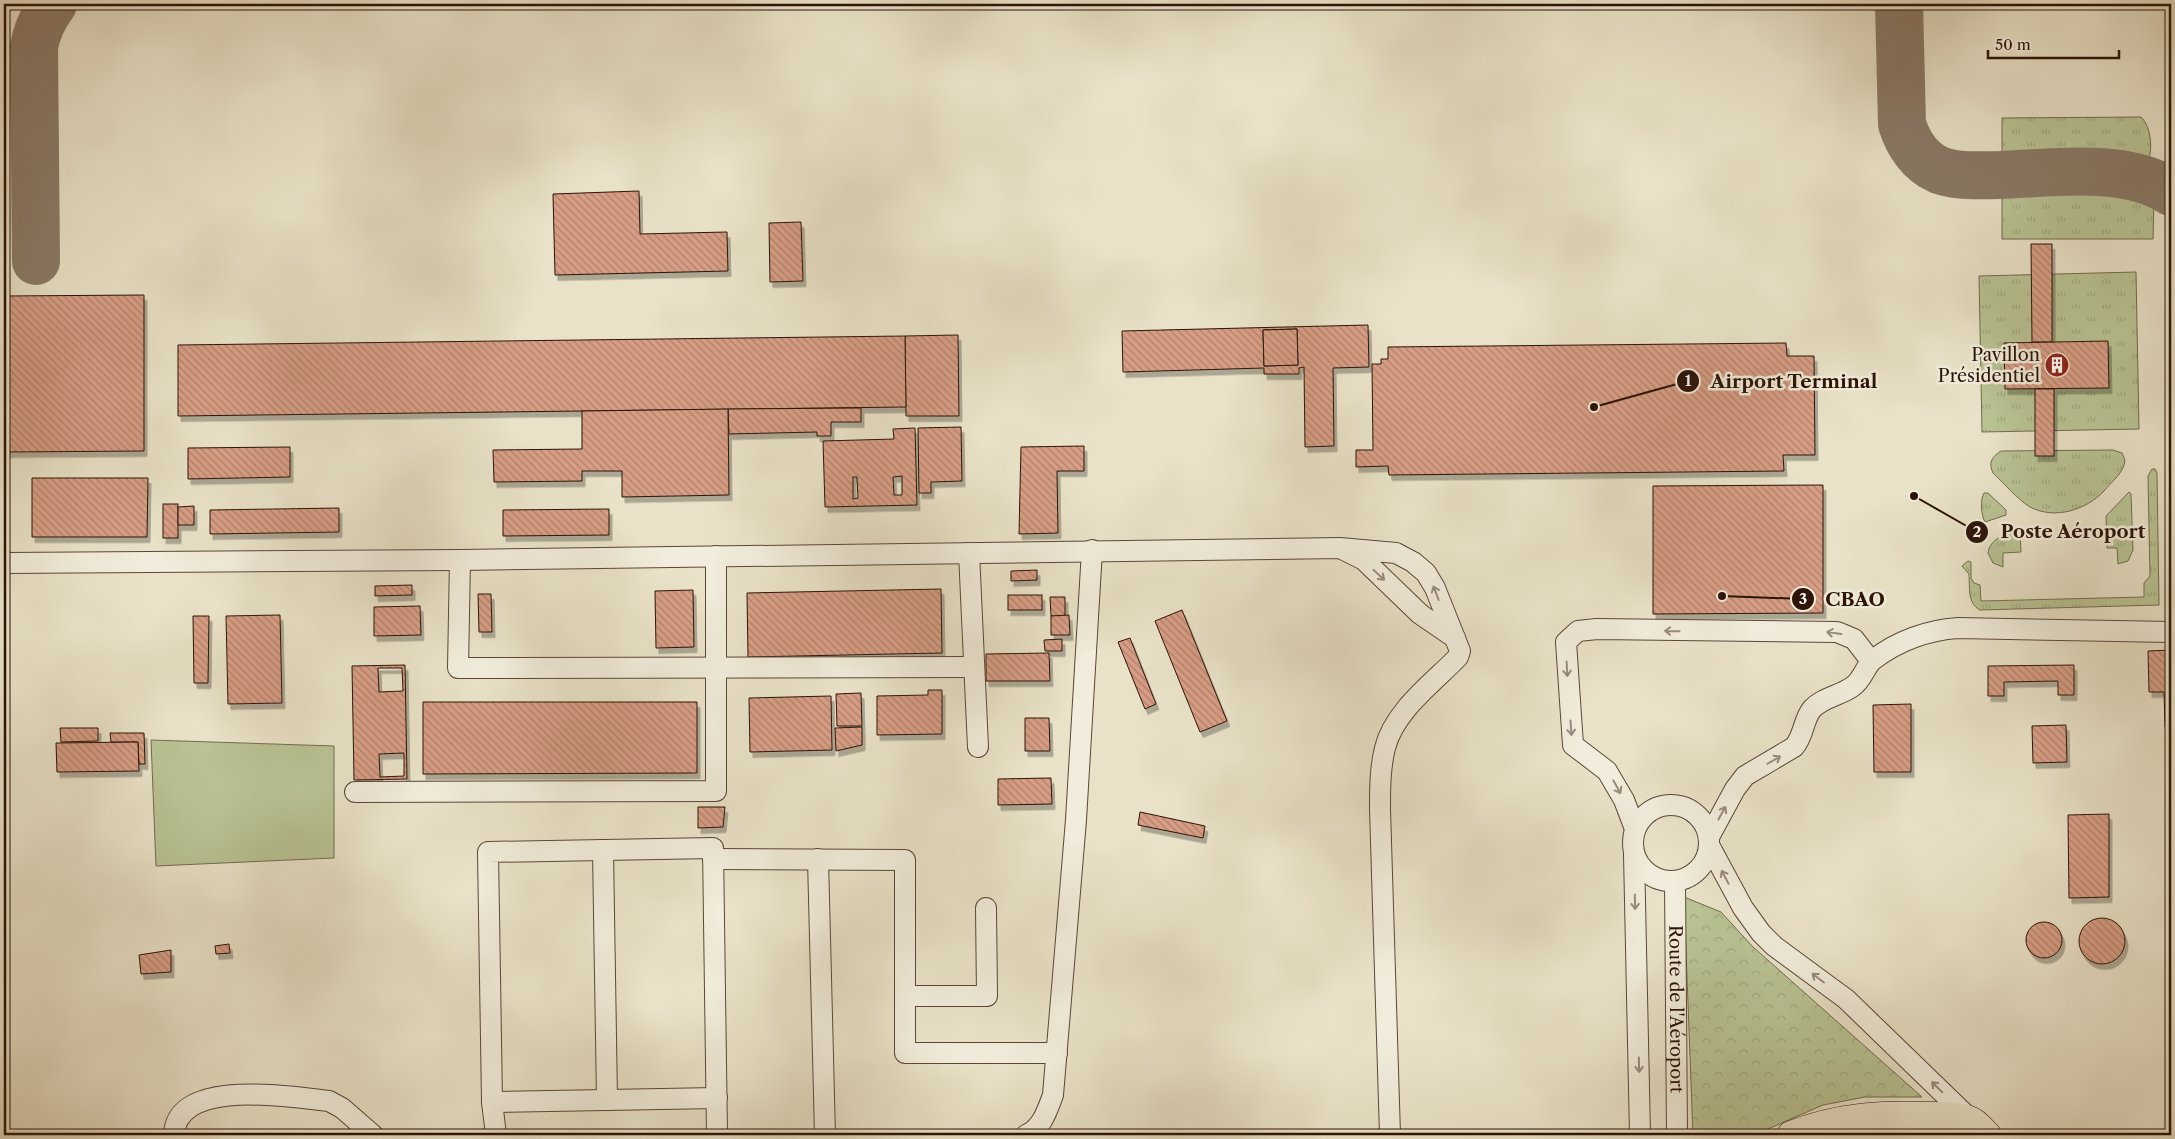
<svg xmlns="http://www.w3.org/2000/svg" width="2175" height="1139" font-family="'Libre Caslon Text',serif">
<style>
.grass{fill:url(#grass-tufts);stroke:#726b4e}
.park{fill:url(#park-crowns);stroke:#726b4e}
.garden{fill:#b9c394;stroke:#726b4e}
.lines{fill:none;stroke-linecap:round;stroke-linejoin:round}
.taxiway{stroke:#8a7a68;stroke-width:48}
.building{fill:url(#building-back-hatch);stroke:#2b1307;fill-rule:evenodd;filter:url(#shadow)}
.minor-casing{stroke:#5a4737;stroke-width:22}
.highway-casing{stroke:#2b1307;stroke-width:29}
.minor{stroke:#f1ecdb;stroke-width:20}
.highway{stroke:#e9e2c8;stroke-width:28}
.oneway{stroke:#988a7c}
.labels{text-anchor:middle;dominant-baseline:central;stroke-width:5;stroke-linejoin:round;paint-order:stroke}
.poi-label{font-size:18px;fill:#2b1307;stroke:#f1ecdb;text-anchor:end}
.street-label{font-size:18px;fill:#2b1307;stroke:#f1ecdb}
.leader{fill:none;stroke:#2b1307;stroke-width:2}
.callout-dot{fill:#2b1307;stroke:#f1ecdb;stroke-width:2}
.mark-label{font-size:15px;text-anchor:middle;font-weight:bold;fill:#fff}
.callout-label{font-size:19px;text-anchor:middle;font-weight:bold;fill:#2b1307;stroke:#f1ecdb;stroke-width:5;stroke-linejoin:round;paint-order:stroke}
</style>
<defs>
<pattern id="grass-tufts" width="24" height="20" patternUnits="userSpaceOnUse" patternTransform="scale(1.25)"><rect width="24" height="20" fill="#b9c394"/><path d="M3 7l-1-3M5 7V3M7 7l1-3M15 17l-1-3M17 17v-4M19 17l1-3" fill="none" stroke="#9fa77e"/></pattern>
<pattern id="park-crowns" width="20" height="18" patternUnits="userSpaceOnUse" patternTransform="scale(1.25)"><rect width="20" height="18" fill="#b9c394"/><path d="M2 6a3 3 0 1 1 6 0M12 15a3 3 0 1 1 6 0" fill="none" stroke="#9fa77e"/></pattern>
<pattern id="building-back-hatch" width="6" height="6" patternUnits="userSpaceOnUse" patternTransform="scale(1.25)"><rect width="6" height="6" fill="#d89e85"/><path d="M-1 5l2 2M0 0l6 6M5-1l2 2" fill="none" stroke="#af806b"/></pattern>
<filter id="shadow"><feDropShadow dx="3" dy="5.5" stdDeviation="0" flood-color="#0004"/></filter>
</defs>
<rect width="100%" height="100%" fill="#e9e2c8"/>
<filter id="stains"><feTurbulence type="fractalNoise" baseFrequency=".004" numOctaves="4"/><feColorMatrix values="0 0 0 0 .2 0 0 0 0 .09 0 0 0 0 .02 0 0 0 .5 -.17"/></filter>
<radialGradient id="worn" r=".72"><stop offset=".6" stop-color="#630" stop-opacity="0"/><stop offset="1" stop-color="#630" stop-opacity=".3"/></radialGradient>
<!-- grass -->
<g class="grass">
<path d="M2141,117c11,10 13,38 4,50l-17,-4 -126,1v-46z"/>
<polygon points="2112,188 2154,197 2153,239 2002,239 2002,189"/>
<polygon points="2136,272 2139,429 1982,432 1979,276"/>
<path d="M2113,450l9,3 3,7c-1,13 -13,21 -21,31 -18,19 -49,29 -74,16 -13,-8 -26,-24 -37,-34 -5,-11 -1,-16 8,-22z"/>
<path d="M2152,469h3l2,4 2,132 -179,5c-13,-7 -10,-22 -11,-36l-7,-8 6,-5 3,1v16l3,5 6,2 1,16 163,-4v-14l6,-7 -2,-100z"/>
<polygon points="2129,492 2131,494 2133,550 2128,561 2118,564 2117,548 2107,548 2106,516"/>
<path d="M1984,493h4l18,17v5l-21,7c-4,-7 -5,-22 -1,-29z"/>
<path d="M2020,531l1,21 -18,1v14l-10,-4 -5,-10c2,-15 19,-20 32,-22z"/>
</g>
<!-- park -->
<polygon class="park" points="1684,897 1721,912 1752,946 1922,1097 1865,1097 1823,1105 1754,1135 1693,1135"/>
<!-- garden -->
<polygon class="garden" points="151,740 334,746 334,858 156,866"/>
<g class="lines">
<!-- taxiway -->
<g class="taxiway">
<path d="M1899,4l3,120c6,19 18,38 37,46 19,7 41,5 61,5 52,-2 126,-13 171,17"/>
<path d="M36,261l-2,-214c3,-17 9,-30 19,-43"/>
</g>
</g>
<!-- building -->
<g class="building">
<polygon points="639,191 640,234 727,232 728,271 555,275 553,194"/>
<polygon points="801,222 803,281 770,282 769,223"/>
<polygon points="2031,244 2052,244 2052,342 2032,342"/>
<polygon points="144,295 144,451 4,452 4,296"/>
<path d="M1368,325l1,42 -36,1 1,78 -29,1 -1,-80 -5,1v6h-35v-6l-141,4 -1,-41zM1297,329l1,36 -34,1 -1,-36z"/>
<polygon points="1297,329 1298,365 1264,366 1263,330"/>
<polygon points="958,335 959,416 906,416 905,336"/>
<polygon points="905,336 906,407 178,416 178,345"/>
<polygon points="2108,341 2109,388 2005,389 2004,343"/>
<polygon points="1786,343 1787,356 1814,356 1815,455 1783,455 1784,471 1389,475 1388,466 1356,467 1356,450 1373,450 1372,364 1381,364 1381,359 1388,359 1388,347"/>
<rect x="2035" y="389" width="19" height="67"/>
<polygon points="861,408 861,422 831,422 831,436 817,436 817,432 729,434 728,409"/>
<polygon points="728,409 729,495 622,497 622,471 582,471 582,481 494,482 493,450 582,449 582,411"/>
<polygon points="961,427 962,481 931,482 931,493 919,493 918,428"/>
<path d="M915,428l2,77 -92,2 -2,-66 71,-2 -1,-10zM902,476v19h-8l-1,-18zM853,477h4l1,21 -5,1z"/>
<polygon points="1084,446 1084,471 1057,471 1058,533 1019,534 1021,447"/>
<polygon points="290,447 290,477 188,479 188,448"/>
<polygon points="32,478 148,478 147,537 32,537"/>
<polygon points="1823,485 1823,613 1653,614 1653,486"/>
<rect x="163" y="504" width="15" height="34"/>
<polygon points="194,506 194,525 178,525 178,507"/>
<polygon points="339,508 339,532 210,534 210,510"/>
<polygon points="609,509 609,535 503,536 503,510"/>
<polygon points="1037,570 1037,580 1011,581 1011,571"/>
<polygon points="412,585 412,595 375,596 375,586"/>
<polygon points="941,589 942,653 748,657 747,593"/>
<polygon points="693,590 694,647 656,648 655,591"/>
<polygon points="478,594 491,594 492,632 479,632"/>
<rect x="1008" y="595" width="34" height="15"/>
<polygon points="1050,597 1065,597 1065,616 1051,616"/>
<polygon points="420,606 421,635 374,636 374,607"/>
<polygon points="1182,610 1227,721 1200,732 1155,621"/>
<polygon points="280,615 282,703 228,704 226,616"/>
<polygon points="1069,615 1070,635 1051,635 1051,616"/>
<polygon points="193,616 209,616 208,683 194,683"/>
<polygon points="1130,638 1156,704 1145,709 1118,642"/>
<polygon points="1062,639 1062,651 1045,651 1044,640"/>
<polygon points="2171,650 2171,726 2165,727 2164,692 2149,692 2148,651"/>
<polygon points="1049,653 1050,681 986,681 986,654"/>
<path d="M405,665l2,114 -53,1 -2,-114zM378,668h24l1,23 -24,1zM404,753v23l-24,1 -1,-23z"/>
<polygon points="2074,665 2074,695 2058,695 2058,681 2004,682 2004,696 1988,696 1988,666"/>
<polygon points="928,690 942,690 942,734 877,735 877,696 928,695"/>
<polygon points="861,693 862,726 837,726 836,694"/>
<polygon points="831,696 832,750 750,752 749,698"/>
<polygon points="423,702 697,702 697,773 423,774"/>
<polygon points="1911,704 1911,772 1874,772 1873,705"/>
<polygon points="1025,718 1049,718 1050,751 1025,751"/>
<polygon points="2066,725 2067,762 2033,763 2032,726"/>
<polygon points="862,727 862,745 836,751 835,728"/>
<polygon points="60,728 98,728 98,741 61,742"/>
<polygon points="110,733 144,733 145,764 139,764 138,742 111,742"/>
<polygon points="138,742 139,771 57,772 56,743"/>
<polygon points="1051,778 1052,804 998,805 998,779"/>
<polygon points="698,807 725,807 723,827 698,828"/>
<polygon points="1140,812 1205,826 1203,838 1138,825"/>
<polygon points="2109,814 2109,897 2069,898 2068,815"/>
<circle cx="2102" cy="941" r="23"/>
<circle cx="2044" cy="940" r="18"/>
<polygon points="229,944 230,953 216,954 215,946"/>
<polygon points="171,950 171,972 141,974 139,955"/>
</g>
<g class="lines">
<defs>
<g id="minor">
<polyline points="1344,550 1364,560 1420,614 1455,638"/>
<polyline points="969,553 978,747"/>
<polyline points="460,560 458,668 974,667"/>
<path d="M4,563l456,-3 880,-12 56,5 17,9 13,11 9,15 25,63 -2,6c-25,26 -64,54 -73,91 -5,20 -5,41 -5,61l10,326"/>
<polyline points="355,792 716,791 716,556"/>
<circle cx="1671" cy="843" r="38"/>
<polyline points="1635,829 1624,800 1607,771 1573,745 1566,642 1578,631 1597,629 1837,632 1854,639 1871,661"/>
<path d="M1709,837l26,-48 10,-13 49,-29c10,-11 9,-27 18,-38 11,-12 27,-13 40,-22 11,-7 13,-21 21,-27 24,-19 55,-30 85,-32l213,4"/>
<polyline points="1709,845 1743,908 1761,933 1774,946 1846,999 1972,1121"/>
<polyline points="603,850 607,1100"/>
<polyline points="1634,854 1640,1135"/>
<polyline points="713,859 905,860 905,1053 1057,1053"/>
<polyline points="818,859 825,1135"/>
<path id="s1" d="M1675,881l2,254"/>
<polyline points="905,996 987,996 986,908"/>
<polyline points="492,1102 717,1098"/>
<path d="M174,1135c2,-58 117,-38 155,-34l13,7 31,27"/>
<polyline points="496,1135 492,1102 488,852 713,848 717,1135"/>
<path d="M1026,1135c16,-7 21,-24 27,-40l23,-275 16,-270"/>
</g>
<path id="highway" d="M1791,1135c48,-19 93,-21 144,-19 11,1 29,0 38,6 5,3 10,9 14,13"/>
</defs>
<!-- minor casing -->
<use href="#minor" class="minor-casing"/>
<!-- highway casing -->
<use href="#highway" class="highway-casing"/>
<!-- minor -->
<use href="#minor" class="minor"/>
<!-- highway -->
<use href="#highway" class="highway"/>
</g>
<!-- one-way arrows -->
<defs><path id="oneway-shaft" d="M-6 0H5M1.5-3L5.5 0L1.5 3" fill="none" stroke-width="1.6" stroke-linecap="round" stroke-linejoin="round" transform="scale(1.25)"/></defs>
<g class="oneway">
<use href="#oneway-shaft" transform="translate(1379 575) rotate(43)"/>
<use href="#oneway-shaft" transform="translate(1436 593) rotate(-111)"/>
<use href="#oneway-shaft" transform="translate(1672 631) rotate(-179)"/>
<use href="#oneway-shaft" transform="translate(1834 633) rotate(-172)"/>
<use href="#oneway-shaft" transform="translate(1567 669) rotate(87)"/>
<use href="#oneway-shaft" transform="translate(1571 728) rotate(86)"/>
<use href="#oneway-shaft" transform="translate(1774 760) rotate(-30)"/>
<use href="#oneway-shaft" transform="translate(1617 787) rotate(61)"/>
<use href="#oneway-shaft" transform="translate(1722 813) rotate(-61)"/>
<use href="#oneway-shaft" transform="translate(1725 877) rotate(-118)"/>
<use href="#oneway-shaft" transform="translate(1635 902) rotate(89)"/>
<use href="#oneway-shaft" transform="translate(1818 978) rotate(-143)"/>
<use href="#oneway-shaft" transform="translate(1639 1065) rotate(89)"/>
<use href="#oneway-shaft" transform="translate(1937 1087) rotate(-136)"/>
</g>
<!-- icons -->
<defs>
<symbol id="building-disc" viewBox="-11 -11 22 22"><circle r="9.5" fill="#8f2418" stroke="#f1ecdb"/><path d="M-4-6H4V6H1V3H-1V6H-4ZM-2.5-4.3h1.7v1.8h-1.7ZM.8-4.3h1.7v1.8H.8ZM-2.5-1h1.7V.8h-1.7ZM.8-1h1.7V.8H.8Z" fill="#fff"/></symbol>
</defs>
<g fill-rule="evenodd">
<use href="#building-disc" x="2043" y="351" width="28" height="28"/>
</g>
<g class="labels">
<!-- poi labels -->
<g class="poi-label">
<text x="2040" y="355">Pavillon<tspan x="2040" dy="21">Présidentiel</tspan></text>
</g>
<!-- street labels -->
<g class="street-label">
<text stroke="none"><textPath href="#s1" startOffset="128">Route de l'Aéroport</textPath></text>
</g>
</g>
<!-- callouts -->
<path class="leader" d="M1594 407L1688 381M1914 496L1977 532M1722 596L1803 599"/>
<g class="callout-dot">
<circle cx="1594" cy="407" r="5"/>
<circle cx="1914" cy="496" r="5"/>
<circle cx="1722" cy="596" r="5"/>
<circle cx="1688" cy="381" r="12"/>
<circle cx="1977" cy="532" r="12"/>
<circle cx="1803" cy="599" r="12"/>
</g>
<g class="mark-label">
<text x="1688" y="386">1</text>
<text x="1977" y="537">2</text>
<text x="1803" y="604">3</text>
</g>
<g class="callout-label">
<text x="1794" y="388">Airport Terminal</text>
<text x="2073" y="538">Poste Aéroport</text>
<text x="1855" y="606">CBAO</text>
</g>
<!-- margin -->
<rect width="2175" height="1139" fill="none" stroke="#e9e2c8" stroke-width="20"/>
<rect x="5" y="5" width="2165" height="1129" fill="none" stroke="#2b1307" stroke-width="2.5"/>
<rect x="10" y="10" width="2155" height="1119" fill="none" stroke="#2b1307"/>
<!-- scale -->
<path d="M1988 50v8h131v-8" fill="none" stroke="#2b1307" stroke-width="2.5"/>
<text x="1995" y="50" font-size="15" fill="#2b1307" stroke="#f1ecdb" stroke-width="4" paint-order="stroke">50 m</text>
<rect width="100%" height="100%" filter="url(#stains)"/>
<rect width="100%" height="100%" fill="url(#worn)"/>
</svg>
